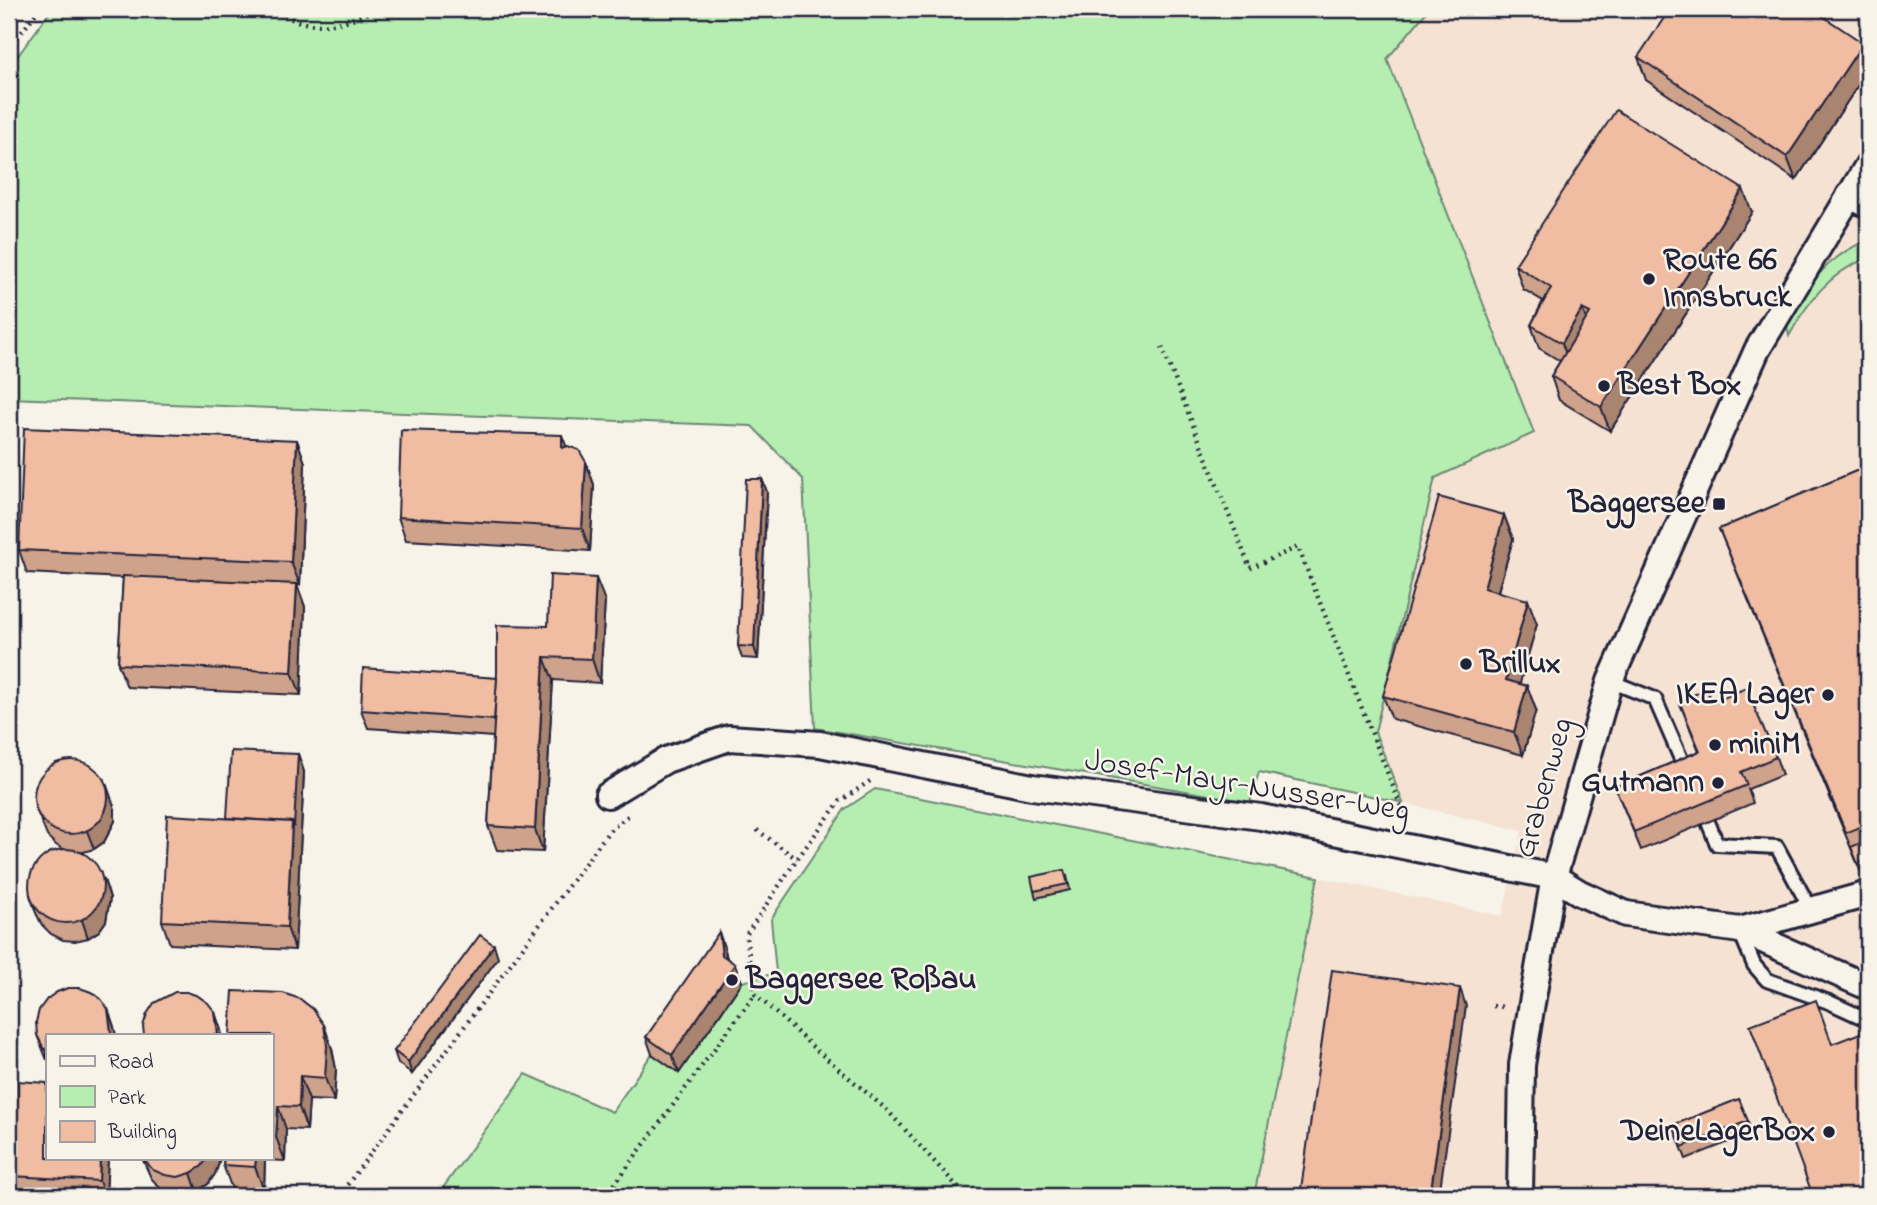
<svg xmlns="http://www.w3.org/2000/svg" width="1877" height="1205" font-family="'Indie Flower',sans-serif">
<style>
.built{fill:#f5e2d3}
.green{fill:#b6eeb1;stroke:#6c8876;stroke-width:2}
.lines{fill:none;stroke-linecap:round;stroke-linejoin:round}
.service-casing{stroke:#22223b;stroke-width:18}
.minor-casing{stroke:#22223b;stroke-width:30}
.path{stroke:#22223b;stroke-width:4.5;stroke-dasharray:2 5;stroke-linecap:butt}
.service{stroke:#f7f3e8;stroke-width:12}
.minor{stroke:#f7f3e8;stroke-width:24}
.wall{fill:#cea28b;stroke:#22223b;stroke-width:2}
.shaded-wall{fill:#a88471;stroke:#22223b;stroke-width:2}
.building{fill:#f0bca2;stroke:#22223b;stroke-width:2}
.poi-dot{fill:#22223b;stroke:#f7f3e8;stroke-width:2.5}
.labels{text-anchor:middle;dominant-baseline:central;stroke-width:5;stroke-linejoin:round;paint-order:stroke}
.poi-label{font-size:32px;font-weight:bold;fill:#22223b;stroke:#f7f3e8;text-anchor:start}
.street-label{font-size:32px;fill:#22223b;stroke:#f7f3e8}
</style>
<rect width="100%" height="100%" fill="#f7f3e8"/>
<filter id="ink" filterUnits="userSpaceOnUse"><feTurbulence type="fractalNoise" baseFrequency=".0143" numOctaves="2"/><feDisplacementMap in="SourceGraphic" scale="14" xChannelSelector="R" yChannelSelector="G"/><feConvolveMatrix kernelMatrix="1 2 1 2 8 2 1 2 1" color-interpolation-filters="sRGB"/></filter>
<g filter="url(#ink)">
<!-- built -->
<polygon class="built" points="1429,9 1868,9 1868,1196 1254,1196 1318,877 1502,916 1522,831 1403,803 1375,733 1435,478 1534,433 1387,59"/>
<!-- green -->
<g class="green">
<polygon points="52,9 1429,9 1387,59 1534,433 1435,478 1375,732 1403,803 1259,772 1250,802 815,728 803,479 752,426 9,398 9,68"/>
<path d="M1868,240v18c-38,14 -60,43 -79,78l-3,-15c23,-37 40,-64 82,-81z"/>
<polygon points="875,789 1318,877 1254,1196 437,1196 526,1074 612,1112 652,1054 679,1072 742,982 776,973 771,919 845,809"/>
</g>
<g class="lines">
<defs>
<g id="service">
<polyline points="1610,681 1655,699 1687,773"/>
<polyline points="1708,822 1717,844 1777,847 1811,910"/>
<polyline points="1740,931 1754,965 1767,980 1829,1002 1868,1020"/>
</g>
<g id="minor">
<polyline points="1849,196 1868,205"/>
<polyline points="608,795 666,760 729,738 820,744 1032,787 1261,817 1554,877 1580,893 1626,914 1740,930 1868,987"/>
<polyline points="1740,930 1868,894"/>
<polyline points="1520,1196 1522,1065 1531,1009 1554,877 1610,681 1757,350 1868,165"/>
</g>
</defs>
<!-- service casing -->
<use href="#service" class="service-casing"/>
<!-- minor casing -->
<use href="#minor" class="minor-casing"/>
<!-- path -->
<g class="path">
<path d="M272,9c40,24 64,18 105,0"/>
<polyline points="9,49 39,9"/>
<polyline points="1162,347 1250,568 1298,547 1403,812 1402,820"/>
<polyline points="870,781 840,801 797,859 746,935 755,994 813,1047 887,1110 966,1196"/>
<polyline points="757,830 797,859"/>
<polyline points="1493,1006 1506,1007"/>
<polyline points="339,1196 609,831 628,816"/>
<polyline points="606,1196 755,994"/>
</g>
<!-- service -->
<use href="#service" class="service"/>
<!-- minor -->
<use href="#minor" class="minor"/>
</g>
<!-- wall -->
<g class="wall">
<polygon points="1638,57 1868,58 1868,70 1796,180 1646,80"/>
<polygon points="1752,212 1610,431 1559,400 1551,376 1560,361 1539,348 1531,325 1543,301 1523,289 1515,265"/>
<polygon points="297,440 305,463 300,585 297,585 305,607 301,695 127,687 118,664 123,578 27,573 19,550"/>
<polygon points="567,447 586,462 594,485 590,551 406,540 398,517"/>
<polygon points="1868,466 1868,867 1860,870 1719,529"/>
<polygon points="762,479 767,492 758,659 742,658 738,646"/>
<polygon points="1504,515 1513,539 1498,592 1537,624 1519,684 1527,686 1536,710 1523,755 1392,719 1383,696"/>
<polygon points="605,601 600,683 553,680 543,852 497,850 488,826 493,737 368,728 361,710 497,678 548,626"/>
<polygon points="1679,701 1712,703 1776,757 1782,775 1748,789 1753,803 1641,850 1615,787 1699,751"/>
<polygon points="298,754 304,772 295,950 170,944 162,921 227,818"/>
<polygon points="35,806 115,809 115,821 104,842 94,849 83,852 104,880 110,898 106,921 99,931 88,938 75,941 63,940 51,934 42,925 36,913 30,895 63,849 56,845 47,836"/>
<polygon points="1067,876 1070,890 1036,898 1034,891"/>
<polygon points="494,945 498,958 412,1074 398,1063 394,1051"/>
<polygon points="725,950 727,958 742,982 679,1073 652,1054 646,1037"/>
<polygon points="108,1009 114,1027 47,1035 47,1060 37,1035"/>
<polygon points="324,1025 332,1049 336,1069 334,1101 309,1100 307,1130 286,1129 285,1161 265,1160 264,1190 232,1189 223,1165 224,1158 271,1158 271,1035"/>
<polygon points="1739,1099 1752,1133 1686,1159 1673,1125"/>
<polygon points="47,1158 108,1158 106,1196 56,1196 19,1194 12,1176"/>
<polygon points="142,1158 219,1158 219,1163 215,1174 208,1184 197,1191 185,1195 172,1193 160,1188 151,1178"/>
</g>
<!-- shaded-wall -->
<g class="shaded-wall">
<polygon points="1863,43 1868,58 1868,70 1796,180 1787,157"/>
<polygon points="1743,189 1752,212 1610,431 1601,407"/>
<polygon points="1582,309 1591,332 1570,366 1562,343"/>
<polygon points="562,435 571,458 562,448"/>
<polygon points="297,440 305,463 300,585 291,562"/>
<polygon points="586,462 594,485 590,551 582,528"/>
<polygon points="762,479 767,492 758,659 754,647"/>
<polygon points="1504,515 1513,539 1492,611 1484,588"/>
<polygon points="596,578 605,601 600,683 592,659"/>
<polygon points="297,584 305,607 301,695 292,672"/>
<polygon points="1528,600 1537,624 1514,704 1506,680"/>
<polygon points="544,657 553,680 543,852 535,829"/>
<polygon points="1527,686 1536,710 1523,755 1514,732"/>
<polygon points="298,754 304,772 295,950 287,927 292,822"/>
<polygon points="105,780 115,809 115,821 104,842 94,849 87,831"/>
<polygon points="104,880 110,898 106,921 99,931 88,938 82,920"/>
<polygon points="719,932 725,950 729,973 722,955"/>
<polygon points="494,945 498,958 412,1074 408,1062"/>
<polygon points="735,964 742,982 679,1073 672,1055"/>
<polygon points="1460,988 1466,1006 1439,1196 1430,1196"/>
<polygon points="108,1009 114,1027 116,1035 109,1035"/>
<polygon points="215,1012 221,1030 222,1035 218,1035"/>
<polygon points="324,1025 332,1049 336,1069 334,1101 325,1078"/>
<polygon points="300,1076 309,1100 307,1130 299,1107"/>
<polygon points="278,1106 286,1129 285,1161 276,1137"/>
<polygon points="100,1158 108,1158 106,1196 105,1196 99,1181"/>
<polygon points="207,1158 219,1158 219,1163 215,1174 208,1184 197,1191 191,1173"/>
<polygon points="256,1158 265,1158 265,1160 264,1190 255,1167"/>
</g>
<!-- building -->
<g class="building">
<polygon points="1670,9 1812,9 1863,43 1787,157 1638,57"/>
<polygon points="1616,110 1743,189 1601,407 1551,376 1590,313 1582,309 1562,343 1531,325 1551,288 1515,265"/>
<polygon points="24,428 297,440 291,562 19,550"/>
<polygon points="401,430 562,435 562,448 568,446 579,450 586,462 582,528 398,517"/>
<polygon points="1868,430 1868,447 1862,433"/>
<polygon points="1868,466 1868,823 1846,833 1719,529"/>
<polygon points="746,479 762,479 754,647 738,646"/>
<polygon points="1439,497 1504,515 1484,588 1528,600 1506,680 1527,686 1514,732 1383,696"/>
<polygon points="550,575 596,578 592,659 544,657 535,829 488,826 497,673 497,625 548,626"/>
<polygon points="123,576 297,584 292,672 118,664"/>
<polygon points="363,668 497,678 494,720 361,710"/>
<polygon points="1746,688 1776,757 1741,772 1747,785 1634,832 1615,787 1700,751 1679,701 1707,689 1712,703"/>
<polygon points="231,751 298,754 294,827 292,822 227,818"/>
<circle cx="71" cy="797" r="37"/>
<polygon points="167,815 292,822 287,927 162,921"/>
<polygon points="1868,840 1868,859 1858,864 1851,847"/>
<circle cx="66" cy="886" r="37"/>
<polygon points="1064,870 1068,884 1034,891 1031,877"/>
<polygon points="719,932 722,955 735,964 672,1055 646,1037"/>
<polygon points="480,935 494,945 408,1062 394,1051"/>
<polygon points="1332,970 1460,988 1430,1196 1300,1196"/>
<polygon points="68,988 80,988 91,992 101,999 108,1009 111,1032 109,1035 47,1035 47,1052 43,1047 37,1035 36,1022 39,1010 47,999 57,992"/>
<polygon points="233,991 283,993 300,999 313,1009 324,1025 327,1046 325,1078 300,1076 299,1107 278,1106 276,1137 271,1137 271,1035 230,1035"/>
<polygon points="175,992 187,992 198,996 208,1003 215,1012 218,1035 144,1035 143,1026 147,1014 154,1003"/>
<polygon points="1816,1000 1832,1044 1868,1030 1868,1196 1813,1196 1750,1025"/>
<polygon points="17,1081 47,1083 47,1158 100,1158 99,1181 12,1176"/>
<polygon points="1739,1099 1748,1121 1682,1147 1673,1125"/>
<polygon points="143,1158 207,1158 202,1166 191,1173 178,1177 165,1175 153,1170 144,1160"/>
<polygon points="224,1158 256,1158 255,1167 223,1165"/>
</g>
</g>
<!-- markers -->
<g class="poi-dot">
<circle cx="1649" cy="279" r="7"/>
<circle cx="1604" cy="386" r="7"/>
<rect x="1712" y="497" width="14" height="14" rx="3.5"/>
<circle cx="1466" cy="664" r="7"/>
<circle cx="1828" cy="695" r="7"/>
<circle cx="1715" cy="745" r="7"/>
<circle cx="1718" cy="783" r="7"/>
<circle cx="732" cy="980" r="7"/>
<circle cx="1829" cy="1132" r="7"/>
</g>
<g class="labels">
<!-- poi labels -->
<g class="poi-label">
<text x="1663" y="261">Route 66<tspan x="1663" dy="37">Innsbruck</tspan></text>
<text x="1618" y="386">Best Box</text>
<text x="1705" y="504" text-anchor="end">Baggersee</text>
<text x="1480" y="664">Brillux</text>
<text x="1814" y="695" text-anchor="end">IKEA Lager</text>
<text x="1729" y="745">miniM</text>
<text x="1704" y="783" text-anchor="end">Gutmann</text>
<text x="746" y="980">Baggersee Roßau</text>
<text x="1815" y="1132" text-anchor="end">DeineLagerBox</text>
</g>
<!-- street labels -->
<g class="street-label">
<text transform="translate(1247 787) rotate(9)">Josef-Mayr-Nusser-Weg</text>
<text transform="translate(1545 788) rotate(-74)">Grabenweg</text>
</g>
</g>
<!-- margin -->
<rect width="1877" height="1205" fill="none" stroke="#f7f3e8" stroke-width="35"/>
<rect x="18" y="18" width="1842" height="1170" fill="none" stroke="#22223b" stroke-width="2.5" filter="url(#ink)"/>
<!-- legend -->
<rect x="46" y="1034" width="228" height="126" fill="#f7f3e8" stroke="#a29fa3" stroke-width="2"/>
<rect x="60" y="1056" width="35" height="10" fill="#f7f3e8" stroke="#a29fa3" stroke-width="2"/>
<text x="108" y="1068" font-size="21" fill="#22223b">Road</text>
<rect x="60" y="1086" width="35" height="21" fill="#b6eeb1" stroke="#a29fa3" stroke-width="2"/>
<text x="108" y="1104" font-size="21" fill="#22223b">Park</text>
<rect x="60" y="1121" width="35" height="21" fill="#f0bca2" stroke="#a29fa3" stroke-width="2"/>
<text x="108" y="1138" font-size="21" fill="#22223b">Building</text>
</svg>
